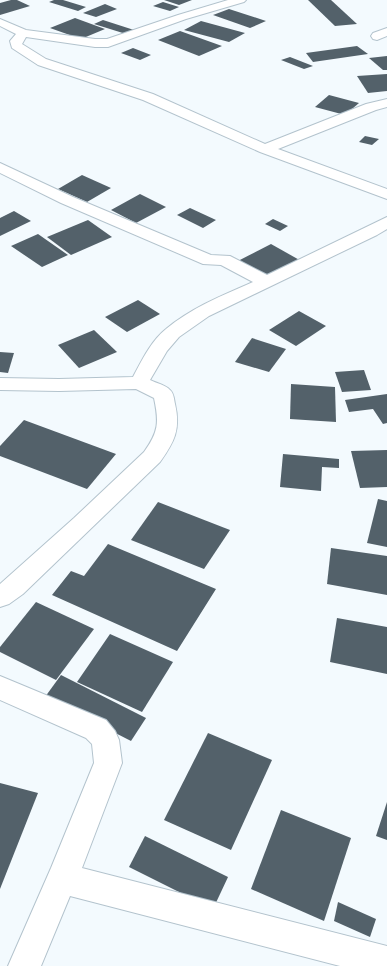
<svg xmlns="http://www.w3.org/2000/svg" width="387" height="966" font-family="'Open Sans',sans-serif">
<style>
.building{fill:#53616a}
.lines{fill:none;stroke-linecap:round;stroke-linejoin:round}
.minor-casing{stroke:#b3c3cd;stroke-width:2}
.minor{fill:#fff;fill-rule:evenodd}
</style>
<rect width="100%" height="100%" fill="#f3fafe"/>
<!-- building -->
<g class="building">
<polygon points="11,0 17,0 30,6 0,15 0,3"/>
<polygon points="54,0 63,0 86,7 78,11 49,2"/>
<polygon points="164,0 192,0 179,5"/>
<polygon points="308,0 331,0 357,24 335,26"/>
<polygon points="163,2 179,7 170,11 153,6"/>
<polygon points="105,4 117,9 96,17 83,13"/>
<polygon points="229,9 266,21 250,28 213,15"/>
<polygon points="75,18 105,29 81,39 50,28"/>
<polygon points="103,20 134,30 126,34 94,24"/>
<polygon points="201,21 245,33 229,42 184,30"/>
<polygon points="180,31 222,46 199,56 158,40"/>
<polygon points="357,46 368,54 313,62 306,53"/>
<polygon points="133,48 151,55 140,60 121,53"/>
<polygon points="387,56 387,70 383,70 369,58"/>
<polygon points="290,57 313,66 304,69 281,60"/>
<polygon points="387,74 387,91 368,93 357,76"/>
<polygon points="329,95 359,103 345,115 315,107"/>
<polygon points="365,136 379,139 372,145 359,142"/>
<polygon points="82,175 111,188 87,202 58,189"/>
<polygon points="140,194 166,207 136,223 111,210"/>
<polygon points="190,208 216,220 203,228 177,215"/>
<polygon points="14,211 31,221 0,236 0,218"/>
<polygon points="273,219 288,226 280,231 265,224"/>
<polygon points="88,220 112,237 71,255 47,237"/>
<polygon points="38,234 68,255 42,267 11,246"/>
<polygon points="271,244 303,262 266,282 234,263"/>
<polygon points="138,300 160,314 127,332 105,317"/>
<polygon points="299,311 326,326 296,346 269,330"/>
<polygon points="94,330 117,352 79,368 58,345"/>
<polygon points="252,338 286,349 269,372 235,362"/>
<polygon points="0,352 14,353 8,373 0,372"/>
<polygon points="364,370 371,390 342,392 335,372"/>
<polygon points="291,384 335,387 336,422 290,419"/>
<polygon points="387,394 387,423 383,424 373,409 349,412 345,400"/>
<polygon points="24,420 116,454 87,489 0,456 0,446"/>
<polygon points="387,450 387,487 360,488 351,451"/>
<polygon points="283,454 339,459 339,468 322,467 321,491 280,487"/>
<polygon points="378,499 387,501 387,547 367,543"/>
<polygon points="158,502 230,530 204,569 131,540"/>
<polygon points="108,544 216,589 177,651 52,595 71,571 84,576"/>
<polygon points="331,548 387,556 387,595 327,584"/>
<polygon points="36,602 94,629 56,680 0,652 0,647"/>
<polygon points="337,618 387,627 387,674 330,662"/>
<polygon points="110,634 173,662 142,712 77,682"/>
<polygon points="61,675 146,718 131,741 45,697"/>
<polygon points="208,733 272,760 231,850 164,820"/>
<polygon points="0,783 38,793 0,889"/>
<polygon points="387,802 387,840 376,836"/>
<polygon points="281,810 351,838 324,921 251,889"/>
<polygon points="145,836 228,877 213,909 129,867"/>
<polygon points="338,902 376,919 370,937 334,921"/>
</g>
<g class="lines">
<defs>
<g id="minor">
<polygon points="228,0 246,0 244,2 186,19 108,47 95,47 26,37 22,44 46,59 153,94 265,144 366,104 387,99 387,107 376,110 278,149 387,189 387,199 260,152 143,100 38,65 12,48 10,41 16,34 0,26 0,19 26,30 95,39 107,39 178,15"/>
<polygon points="387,28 387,36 377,40 373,39 371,36 373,33"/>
<path d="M0,163l73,34 138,58 19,1 37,19 120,-58v12l-10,6 -168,81 -30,21 -12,14 -17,29c6,3 16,5 20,10 4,3 4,10 5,14 6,26 -1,38 -15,58l-137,132 -14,10 -9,3v-23l74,-66 70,-66c15,-21 15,-30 10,-54l-18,-9 -77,2 -59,-1v-12l59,1 74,-2c9,-17 18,-36 33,-48 25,-21 57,-34 87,-47l-32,-17 -18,-1 -142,-61 -61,-30z"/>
<polygon points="0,676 106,720 115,731 119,740 122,763 82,868 387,946 387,966 340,966 70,896 41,966 8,966 51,868 94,763 92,744 86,738 0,700"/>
</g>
</defs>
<!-- minor casing -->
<use href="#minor" class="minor-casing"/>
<!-- minor -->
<use href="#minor" class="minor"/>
</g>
</svg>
